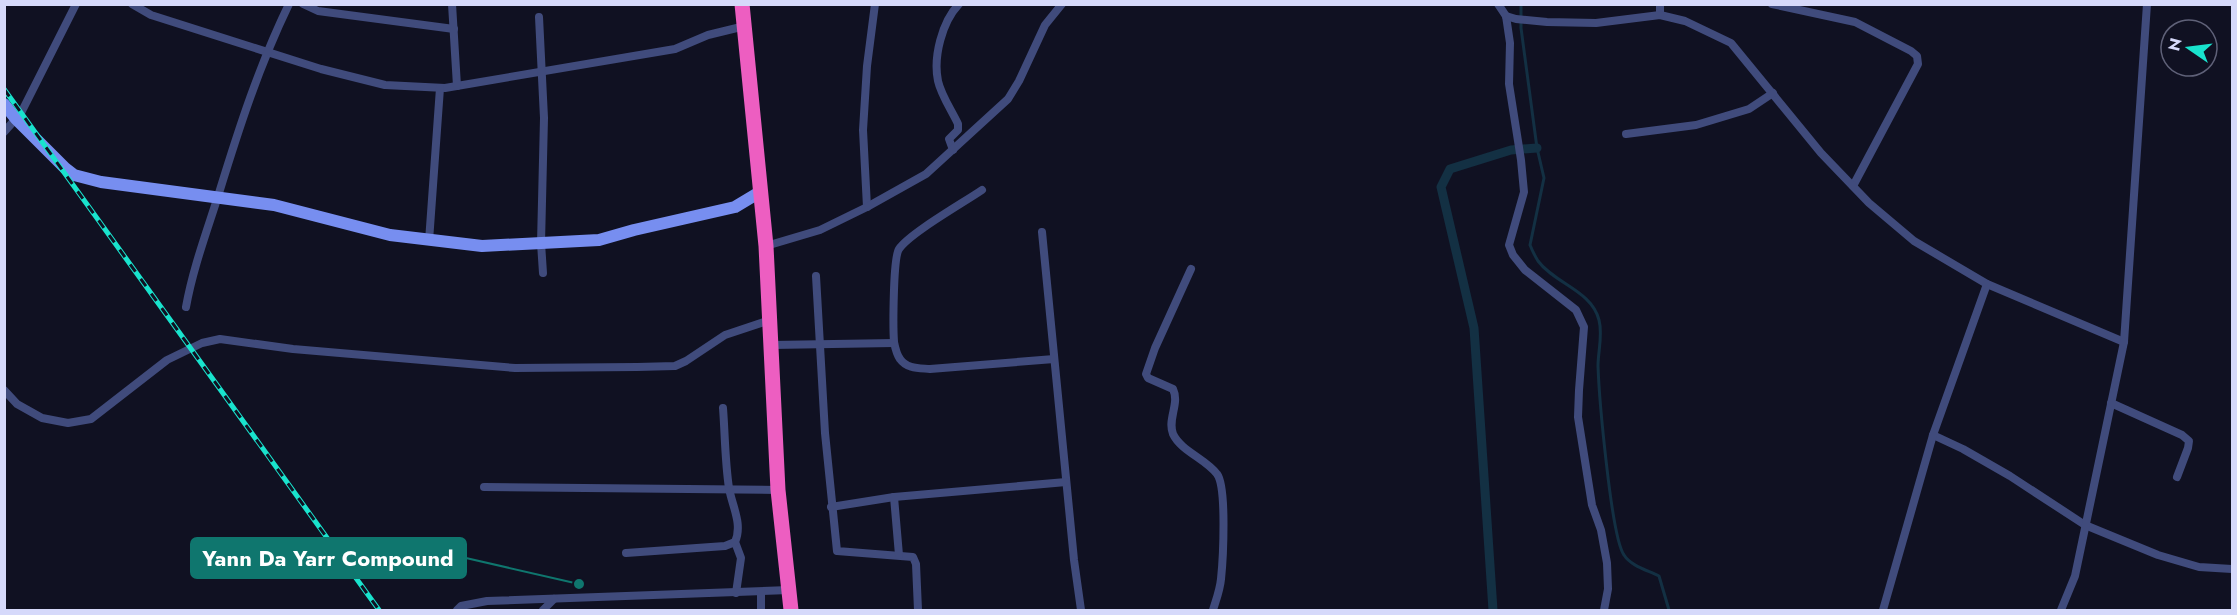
<svg xmlns="http://www.w3.org/2000/svg" width="2237" height="615" font-family="Jost,sans-serif">
<style>
.lines{fill:none;stroke-linecap:round;stroke-linejoin:round}
.stream{stroke:#133043;stroke-width:3}
.canal{stroke:#133043;stroke-width:9}
.street{stroke:#404b7c;stroke-width:8}
.secondary{stroke:#778ef0;stroke-width:12}
.highway{stroke:#ed5ec1;stroke-width:15}
.rail-casing{stroke:#19e3cd;stroke-width:5}
.rail{stroke:#101122;stroke-width:3;stroke-dasharray:9;stroke-linecap:butt}
.leader{fill:none;stroke:#0f766e;stroke-width:2}
.callout-dot{fill:#0f766e;stroke:#101122;stroke-width:2}
.callout{fill:#0f766e;stroke:#0f766e;stroke-width:2}
.callout-label{font-size:22px;text-anchor:middle;font-weight:bold;fill:#fff}
</style>
<rect width="100%" height="100%" fill="#101122"/>
<g class="lines">
<!-- stream -->
<path class="stream" d="M1521,4v24l16,120 7,30 -14,67c2,5 5,11 8,16 17,23 53,29 61,59 4,15 -1,31 -1,46 1,29 13,171 26,189 7,11 23,15 35,21l10,34"/>
<!-- canal -->
<polyline class="canal" points="1493,610 1474,328 1441,187 1450,169 1511,150 1537,148"/>
<!-- street -->
<g class="street">
<polyline points="132,4 151,15 321,69 385,85 445,88 675,49 708,35 745,26"/>
<polyline points="303,4 318,11 454,29"/>
<polyline points="452,4 457,86"/>
<polyline points="1498,4 1506,16 1510,43 1509,84 1521,160 1524,192 1509,245 1513,255 1525,270 1576,310 1584,327 1579,390 1578,417 1592,505 1601,530 1607,563 1608,589 1604,610"/>
<polyline points="1660,4 1660,15"/>
<polyline points="1772,4 1855,22 1911,51 1917,56 1918,64 1853,186"/>
<polyline points="1506,16 1516,19 1547,22 1596,23 1660,15 1685,21 1731,43 1821,153 1869,203 1914,241 1987,284 2124,342"/>
<polyline points="539,17 544,118 541,243 543,273"/>
<polyline points="4,132 21,113 76,4"/>
<polyline points="1626,134 1696,125 1749,109 1773,93"/>
<path d="M953,150l-4,-11 9,-9v-6c-6,-13 -17,-29 -20,-43 -5,-24 4,-59 21,-77"/>
<path d="M982,190c-19,13 -72,43 -83,59 -6,9 -6,79 -5,93 1,5 3,13 6,17 7,10 19,9 30,10l124,-10"/>
<polyline points="867,207 863,130 867,66 875,4"/>
<polyline points="1042,232 1074,560 1081,610"/>
<polyline points="429,241 440,88"/>
<polyline points="766,246 820,230 867,207 926,174 1008,99 1019,81 1045,25 1062,4"/>
<path d="M1191,269l-36,79 -9,26 2,4 25,11c7,15 -6,30 0,45 8,17 33,25 44,40 10,13 6,86 4,105 -1,11 -5,21 -8,31"/>
<polyline points="816,276 825,433 837,551 913,557 916,564 918,610"/>
<path d="M186,307c7,-39 21,-76 33,-114 20,-65 40,-127 70,-189"/>
<polyline points="772,345 894,343"/>
<polyline points="4,390 17,404 42,418 68,423 91,419 167,360 202,343 220,339 293,349 515,368 637,367 675,366 686,361 725,335 770,320"/>
<polyline points="2111,403 2182,435 2189,441 2188,448 2177,477"/>
<polyline points="1933,435 1963,449 2010,476 2085,525 2158,555 2199,567 2232,569"/>
<polyline points="484,487 778,490"/>
<polyline points="894,497 899,555"/>
<polyline points="831,507 894,497 1066,482"/>
<polyline points="735,542 741,558 736,593"/>
<path d="M626,553l99,-7 10,-4c8,-18 -3,-36 -6,-54 -4,-26 -4,-54 -6,-80"/>
<polyline points="457,610 461,606 487,601 789,590"/>
<polyline points="543,610 554,599"/>
<polyline points="761,610 761,592"/>
<polyline points="1883,610 1933,435 1987,284"/>
<polyline points="2061,610 2075,576 2124,342 2147,4"/>
</g>
<!-- secondary -->
<polyline class="secondary" points="4,104 16,119 65,168 74,175 101,182 274,205 390,235 482,246 599,240 634,230 735,207 760,192"/>
<!-- highway -->
<polyline class="highway" points="742,4 766,246 778,490 791,610"/>
<defs>
<polyline id="rail" points="4,89 379,610"/>
</defs>
<!-- rail casing -->
<use href="#rail" class="rail-casing"/>
<!-- rail -->
<use href="#rail" class="rail"/>
</g>
<!-- callouts -->
<path class="leader" d="M579 584L466 558"/>
<circle class="callout-dot" cx="579" cy="584" r="6"/>
<rect class="callout" x="191" y="538" width="275" height="40" rx="6"/>
<g class="callout-label">
<text x="328" y="566">Yann Da Yarr Compound</text>
</g>
<!-- border -->
<rect width="2237" height="615" fill="none" stroke="#d6d9fa" stroke-width="12"/>
<!-- north arrow -->
<g transform="translate(2189 48) rotate(284)"><circle r="28" fill="#101122" stroke="#5f6178" stroke-width="1.5"/>
<path d="M0-4.5L10 22L0 15L-10 22Z" fill="#19e3cd"/>
<text y="-9" font-size="16" font-weight="bold" text-anchor="middle" fill="#d6d9fa">N</text>
</g>
</svg>
